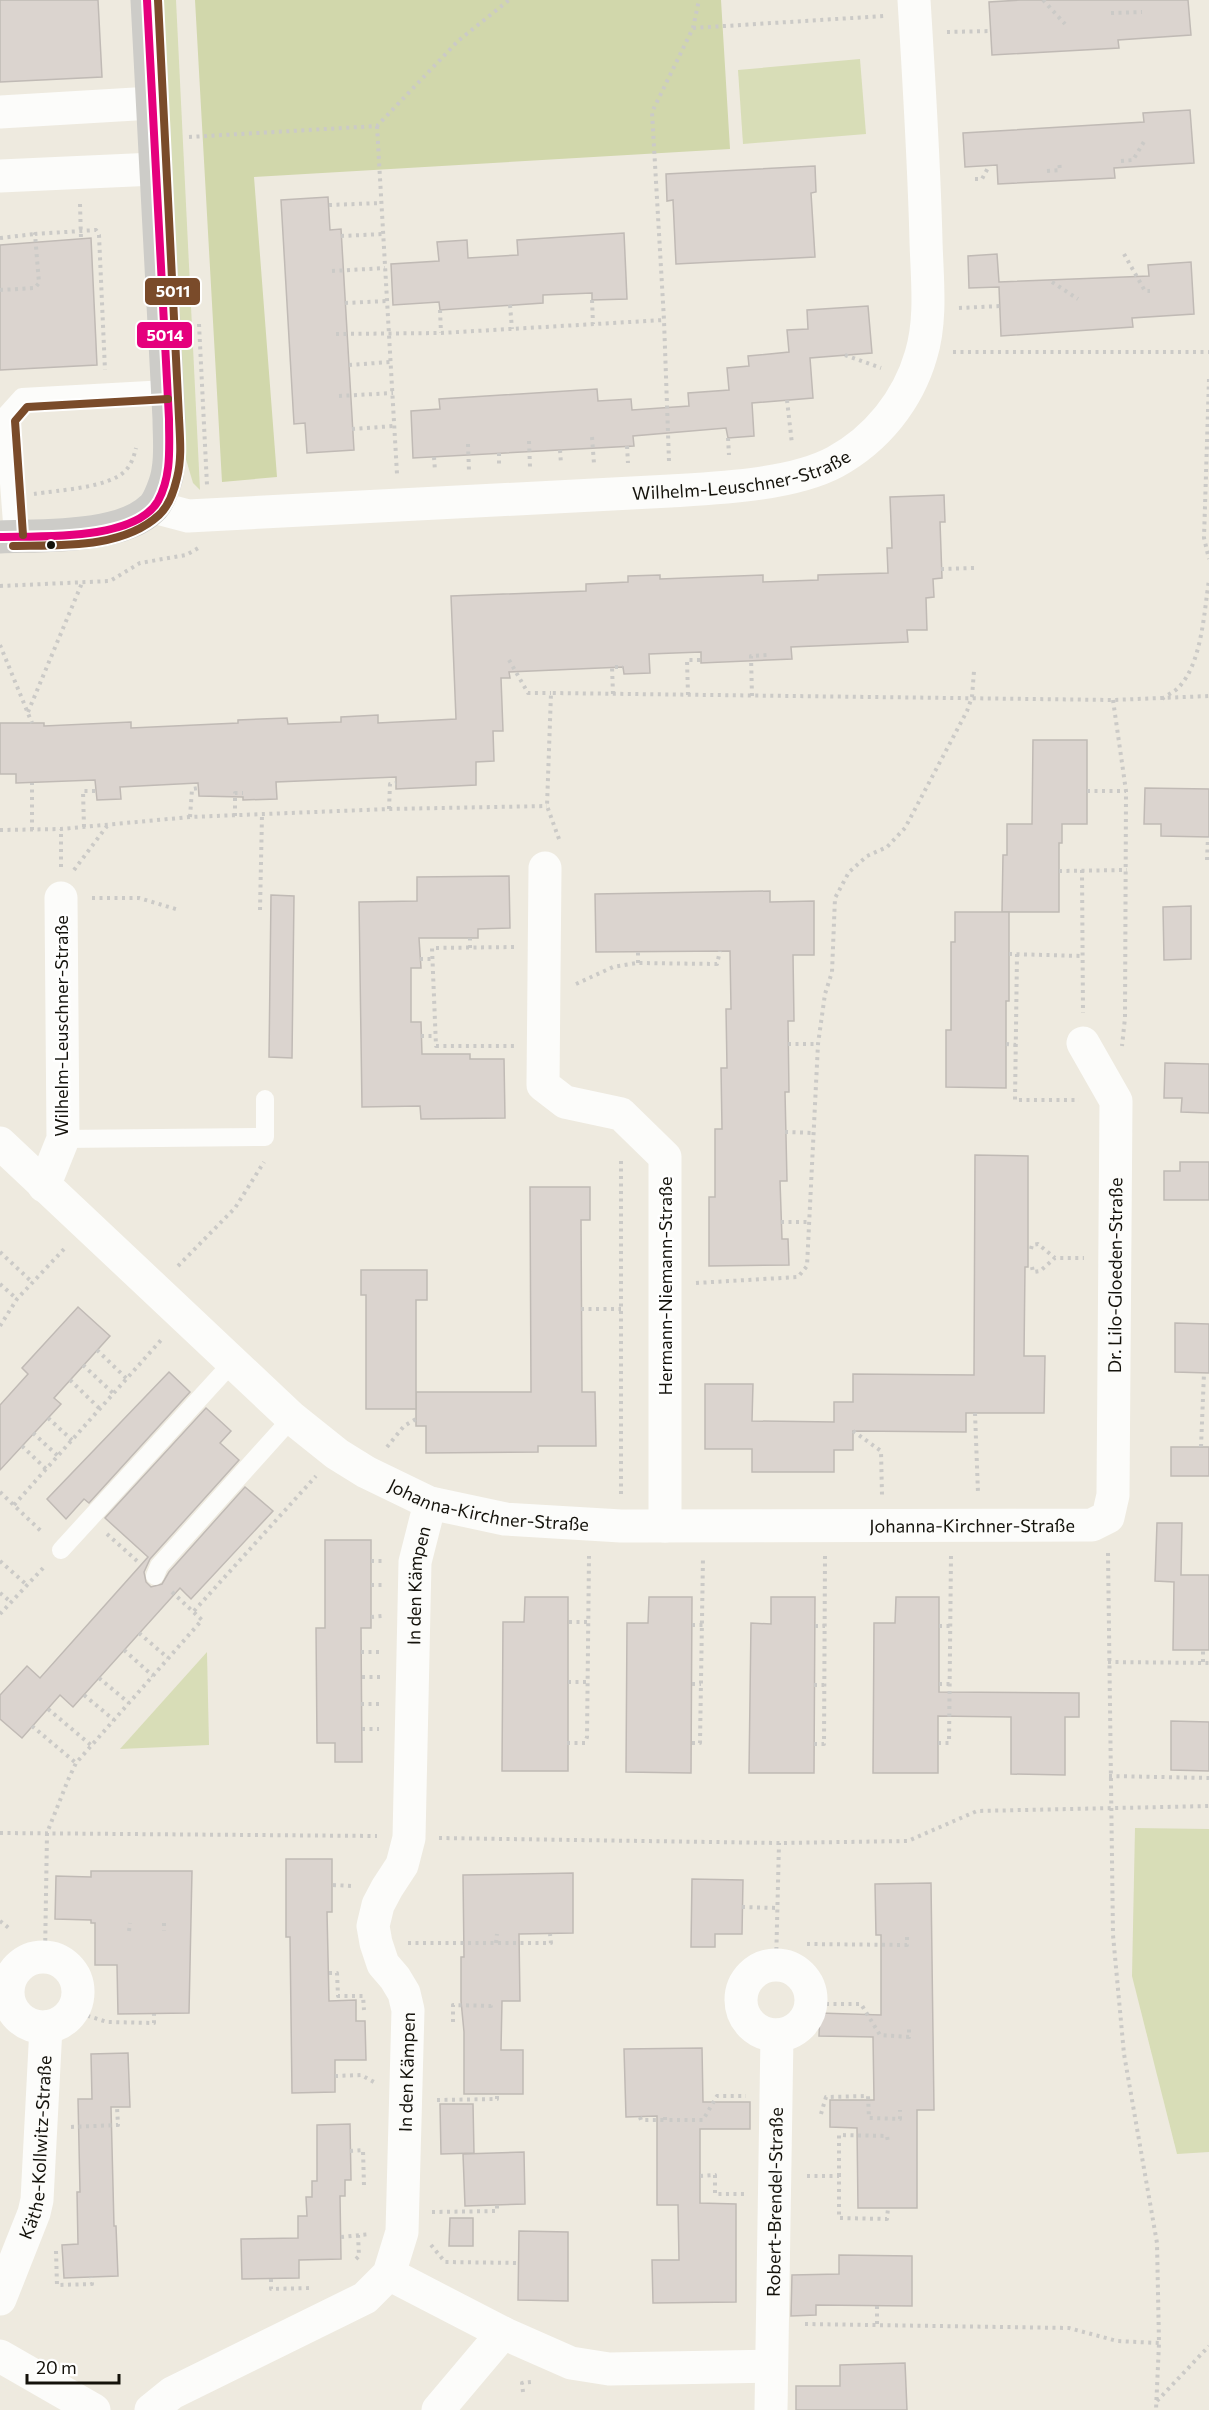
<svg xmlns="http://www.w3.org/2000/svg" width="1209" height="2410" font-family="Commissioner,sans-serif">
<style>
.green{fill:#d8ddb7}
.forest{fill:#d1d7ab}
.building{fill:#dbd4cf;stroke:#c0bab5;stroke-width:1.5}
.lines{fill:none;stroke-linecap:round;stroke-linejoin:round}
.path{stroke:#cbcac7;stroke-width:4;stroke-dasharray:3 4.5;stroke-linecap:butt}
.lane{stroke:#fcfcfa;stroke-width:18}
.street{stroke:#fcfcfa;stroke-width:33}
.secondary{stroke:#cdccc8;stroke-width:33}
.bus-1-casing{stroke:#fff;stroke-width:12}
.bus-2-casing{stroke:#fff;stroke-width:12}
.bus-1{stroke:#e5007d;stroke-width:8}
.bus-2{stroke:#7a4b2a;stroke-width:8}
.bus-dot{fill:#14120b;stroke:#fff;stroke-width:2}
.labels{text-anchor:middle;dominant-baseline:central;stroke-width:5;stroke-linejoin:round;paint-order:stroke}
.street-label{font-size:18px;fill:#14120b;stroke:#fff}
.line-badge{stroke:#fff;stroke-width:2}
.badge-label{font-size:16px;text-anchor:middle;font-weight:bold;fill:#fff}
</style>
<rect width="100%" height="100%" fill="#eeeadf"/>
<!-- green -->
<g class="green">
<polygon points="160,0 176,0 200,490 193,483 185,456"/>
<polygon points="860,59 866,134 743,144 738,70"/>
<polygon points="207,1652 209,1745 120,1749"/>
<polygon points="1135,1828 1209,1829 1209,2152 1177,2154 1132,1976"/>
</g>
<!-- forest -->
<polygon class="forest" points="195,0 721,0 730,149 254,177 277,477 222,482"/>
<!-- building -->
<g class="building">
<polygon points="0,0 98,0 102,77 0,82"/>
<polygon points="1020,0 1188,0 1191,35 1118,40 1119,48 992,55 989,2"/>
<polygon points="1190,110 1194,163 1114,168 1115,178 998,184 997,165 965,167 963,133 1144,122 1143,113"/>
<polygon points="815,166 816,192 811,193 815,257 676,264 673,200 667,201 666,174"/>
<polygon points="328,197 330,230 341,229 354,450 307,453 305,423 294,424 281,200"/>
<polygon points="624,233 627,299 592,300 592,293 543,295 543,303 440,310 439,302 393,305 391,264 439,261 437,242 467,240 468,258 518,255 517,240"/>
<polygon points="91,238 97,365 0,370 0,245"/>
<polygon points="997,254 999,282 1149,276 1148,265 1191,262 1194,314 1132,318 1133,327 1001,336 999,287 969,288 968,256"/>
<polygon points="868,306 872,353 810,358 813,398 752,403 754,436 728,438 726,428 633,436 634,446 413,458 411,411 440,409 439,399 597,389 598,401 631,399 632,410 689,406 688,393 729,390 727,368 749,366 748,356 789,352 787,330 808,329 807,310"/>
<polygon points="944,495 945,522 940,522 942,578 933,579 934,597 926,598 927,630 907,630 908,642 791,647 792,659 701,663 701,652 649,654 650,673 624,674 623,667 509,672 510,678 501,678 503,731 493,731 494,761 476,762 476,785 396,789 396,777 276,782 277,799 243,800 243,797 199,796 198,783 120,787 121,799 97,800 95,780 16,783 16,774 0,774 0,723 44,723 44,726 131,722 131,728 238,723 238,720 287,718 288,724 341,722 341,717 378,715 378,723 456,719 451,596 586,591 586,584 628,582 628,576 660,575 660,579 763,575 763,582 818,580 818,575 888,573 887,548 892,548 890,497"/>
<polygon points="1033,740 1087,740 1087,824 1062,824 1062,843 1059,843 1059,912 1002,912 1003,855 1007,855 1007,824 1032,824"/>
<polygon points="1145,788 1209,789 1209,837 1161,836 1161,824 1144,824"/>
<polygon points="509,876 510,928 478,929 478,938 419,938 421,968 411,968 411,1022 421,1022 422,1054 470,1054 470,1059 504,1059 505,1118 421,1119 420,1106 362,1107 359,902 417,901 417,877"/>
<polygon points="770,891 770,902 814,901 814,955 793,955 794,1021 788,1021 789,1092 785,1092 787,1181 780,1181 782,1239 788,1239 789,1265 709,1266 709,1197 715,1197 715,1129 722,1129 721,1068 727,1068 726,1009 731,1009 730,951 596,952 595,894"/>
<polygon points="271,895 294,896 292,1058 269,1057"/>
<polygon points="1191,906 1191,959 1164,960 1163,907"/>
<polygon points="955,912 1009,912 1009,1001 1006,1001 1006,1088 946,1087 946,1030 951,1030 951,942 955,942"/>
<polygon points="1165,1063 1209,1064 1209,1113 1181,1112 1182,1098 1164,1098"/>
<polygon points="975,1155 1028,1156 1028,1267 1025,1267 1024,1356 1045,1356 1044,1413 966,1413 966,1432 853,1431 853,1450 834,1450 834,1472 752,1472 752,1449 705,1449 705,1384 753,1384 752,1421 834,1422 834,1402 853,1402 853,1374 974,1375"/>
<polygon points="1180,1162 1209,1162 1209,1200 1164,1200 1164,1171 1180,1171"/>
<polygon points="530,1187 590,1187 590,1220 581,1220 582,1392 595,1392 596,1446 538,1446 538,1452 426,1453 426,1426 416,1426 416,1392 531,1392"/>
<polygon points="361,1270 427,1270 427,1300 416,1300 416,1409 366,1409 366,1295 361,1295"/>
<polygon points="78,1307 110,1336 54,1398 61,1404 0,1470 0,1405 28,1374 22,1368"/>
<polygon points="1175,1323 1209,1324 1209,1373 1175,1372"/>
<polygon points="169,1372 190,1392 89,1503 84,1499 66,1519 47,1499"/>
<polygon points="206,1408 231,1431 220,1443 239,1460 150,1559 144,1572 146,1582 151,1587 162,1584 169,1572 245,1487 273,1511 191,1599 180,1588 73,1707 60,1695 22,1738 0,1719 0,1695 27,1666 40,1678 148,1557 105,1518"/>
<rect x="1171" y="1447" width="38" height="29"/>
<polygon points="1157,1523 1182,1523 1181,1575 1209,1575 1209,1650 1173,1650 1174,1582 1155,1581"/>
<polygon points="325,1540 371,1540 371,1628 361,1628 362,1762 335,1762 335,1743 317,1743 316,1628 325,1628"/>
<polygon points="525,1597 568,1597 568,1771 502,1771 503,1622 524,1622"/>
<polygon points="649,1597 692,1597 691,1773 626,1772 627,1623 648,1623"/>
<polygon points="771,1597 815,1597 814,1773 749,1773 751,1623 771,1624"/>
<polygon points="896,1597 939,1597 939,1692 1079,1693 1079,1717 1065,1717 1065,1775 1011,1774 1011,1717 938,1716 938,1773 873,1773 874,1623 895,1623"/>
<polygon points="1171,1721 1209,1722 1209,1771 1171,1770"/>
<polygon points="286,1859 332,1859 332,1912 327,1912 329,2001 356,2000 356,2021 365,2021 366,2060 335,2060 335,2092 292,2093 290,1937 286,1937"/>
<polygon points="91,1871 192,1871 189,2013 118,2014 117,1965 95,1965 95,1923 91,1923 91,1920 55,1919 56,1876 91,1877"/>
<polygon points="573,1873 573,1933 519,1934 520,2001 502,2001 501,2050 523,2050 523,2094 464,2094 464,2032 461,2001 461,1957 464,1957 463,1875"/>
<polygon points="692,1879 743,1880 742,1934 715,1934 715,1947 691,1947"/>
<polygon points="931,1883 934,2110 917,2110 917,2208 858,2208 857,2128 830,2127 830,2100 874,2100 873,2037 819,2036 820,2013 881,2015 881,1935 876,1935 875,1884"/>
<polygon points="702,2048 703,2102 750,2102 750,2129 700,2129 700,2203 736,2204 736,2302 653,2303 652,2260 679,2260 678,2205 657,2205 657,2116 626,2117 624,2049"/>
<polygon points="128,2053 130,2107 111,2107 114,2226 116,2226 118,2276 64,2278 62,2245 78,2244 77,2192 80,2192 78,2099 92,2099 91,2054"/>
<polygon points="440,2104 473,2104 474,2153 441,2154"/>
<polygon points="350,2124 351,2180 345,2180 345,2196 340,2196 341,2259 299,2260 299,2278 242,2279 241,2239 298,2238 298,2216 307,2216 306,2197 312,2197 312,2181 317,2181 317,2125"/>
<polygon points="524,2152 525,2204 465,2206 463,2154"/>
<polygon points="450,2218 473,2218 473,2246 449,2246"/>
<polygon points="519,2231 568,2232 568,2301 518,2300"/>
<polygon points="839,2255 912,2256 912,2306 816,2305 816,2315 791,2316 792,2275 839,2274"/>
<polygon points="905,2363 907,2410 796,2410 796,2386 840,2386 840,2365"/>
</g>
<g class="lines">
<!-- path -->
<g class="path">
<polyline points="1043,0 1065,24"/>
<polyline points="1111,13 1142,12"/>
<polyline points="693,28 884,16"/>
<polyline points="947,32 991,31"/>
<polyline points="377,126 397,474"/>
<polyline points="189,137 377,126 458,41 509,0"/>
<polyline points="1121,161 1133,160 1145,140"/>
<polyline points="1047,171 1060,170 1059,162"/>
<polyline points="975,179 982,179 989,166"/>
<polyline points="80,204 81,239"/>
<polyline points="329,205 381,203"/>
<polyline points="341,236 383,234"/>
<polyline points="0,238 35,234"/>
<polyline points="1124,254 1145,291 1150,291"/>
<polyline points="332,271 385,268"/>
<polyline points="1052,282 1078,299"/>
<polyline points="0,290 35,288 39,283 35,234 96,230 99,235 105,370"/>
<polyline points="592,300 593,324"/>
<polyline points="345,303 386,301"/>
<polyline points="510,305 512,329"/>
<polyline points="959,308 1000,306"/>
<polyline points="440,310 441,333"/>
<polyline points="199,324 207,485"/>
<polyline points="336,334 441,333 664,320"/>
<polyline points="953,352 1209,352"/>
<polyline points="845,355 881,368"/>
<polyline points="349,365 390,362"/>
<polyline points="1209,379 1204,538 1209,559"/>
<polyline points="339,396 393,393"/>
<polyline points="787,400 792,444"/>
<polyline points="352,429 394,426"/>
<polyline points="592,437 594,464"/>
<polyline points="728,438 729,455"/>
<polyline points="529,441 530,467"/>
<polyline points="468,444 469,471"/>
<polyline points="627,446 628,463"/>
<polyline points="560,450 561,464"/>
<polyline points="499,453 499,468"/>
<polyline points="434,457 435,471"/>
<polyline points="669,461 664,320 652,112 693,28 699,0"/>
<path d="M34,494c24,-4 76,-6 92,-24 6,-7 8,-14 10,-22"/>
<polyline points="941,569 974,568"/>
<polyline points="0,586 110,581 140,563 186,555 200,547"/>
<polyline points="0,645 32,723"/>
<polyline points="509,660 528,693 551,693"/>
<polyline points="613,694 612,667 623,667"/>
<polyline points="688,695 687,660 701,660"/>
<polyline points="752,696 751,656 767,655"/>
<path d="M1162,699c5,-4 12,-7 16,-11 24,-24 26,-76 31,-108"/>
<polyline points="1113,700 1126,791 1125,1018 1122,1046"/>
<polyline points="28,712 82,583"/>
<polyline points="1087,791 1126,791"/>
<polyline points="389,809 390,784 396,783"/>
<polyline points="235,816 235,793 243,793"/>
<polyline points="190,817 192,789 198,788"/>
<polyline points="84,827 83,791 96,791"/>
<polyline points="0,830 61,829 190,817 389,809 547,806"/>
<polyline points="32,830 32,783"/>
<polyline points="559,839 547,806 551,693 1113,700 1209,696"/>
<polyline points="1207,860 1208,837"/>
<polyline points="61,867 61,829"/>
<polyline points="74,870 107,826"/>
<polyline points="1082,870 1083,1013"/>
<polyline points="1059,871 1127,870"/>
<polyline points="92,898 139,898 179,910"/>
<polyline points="260,910 262,815"/>
<polyline points="514,947 432,948 436,1046 514,1046"/>
<polyline points="470,948 470,938"/>
<polyline points="1009,954 1082,956"/>
<polyline points="1017,954 1015,1100 1079,1100"/>
<polyline points="420,959 433,959"/>
<polyline points="638,963 638,952"/>
<polyline points="576,984 613,967 637,963 717,964 720,951"/>
<polyline points="421,1036 435,1036"/>
<polyline points="788,1044 818,1044"/>
<polyline points="1006,1044 1016,1045"/>
<polyline points="785,1132 814,1133"/>
<polyline points="781,1222 810,1222"/>
<polyline points="1031,1249 1032,1245 1038,1244 1055,1258 1084,1258"/>
<polyline points="0,1252 32,1282"/>
<polyline points="178,1266 235,1208 264,1162"/>
<polyline points="1032,1267 1033,1272 1040,1271 1055,1258"/>
<polyline points="696,1283 798,1277 807,1266 818,1044 825,994 832,972 835,898 849,872 867,856 887,847 905,828 967,711 972,697 974,671"/>
<polyline points="0,1284 17,1299"/>
<polyline points="581,1309 621,1309"/>
<polyline points="0,1326 17,1299 65,1248"/>
<polyline points="97,1350 127,1379"/>
<polyline points="83,1365 114,1394"/>
<polyline points="70,1380 100,1409"/>
<polyline points="975,1413 978,1493"/>
<polyline points="48,1418 72,1440"/>
<polyline points="853,1431 881,1451 882,1495"/>
<polyline points="33,1433 58,1456"/>
<polyline points="22,1446 46,1469"/>
<polyline points="387,1447 404,1426 416,1419"/>
<polyline points="1201,1447 1204,1373"/>
<polyline points="0,1492 43,1533"/>
<polyline points="621,1494 621,1160"/>
<polyline points="14,1505 162,1339"/>
<polyline points="107,1534 137,1561"/>
<polyline points="1108,1553 1113,1935 1124,2054 1157,2243 1159,2343 1156,2410"/>
<polyline points="0,1561 27,1585"/>
<polyline points="371,1561 383,1561"/>
<polyline points="371,1585 382,1585"/>
<polyline points="0,1593 11,1602"/>
<polyline points="194,1611 316,1476"/>
<polyline points="0,1614 45,1566"/>
<polyline points="371,1617 382,1616"/>
<polyline points="569,1622 587,1622"/>
<polyline points="692,1625 703,1625"/>
<polyline points="815,1626 825,1626"/>
<polyline points="939,1626 950,1626"/>
<polyline points="139,1633 168,1658"/>
<polyline points="124,1650 153,1676"/>
<polyline points="361,1652 382,1652"/>
<polyline points="1108,1662 1209,1663"/>
<polyline points="1203,1662 1203,1650"/>
<polyline points="362,1677 382,1677"/>
<polyline points="99,1678 129,1703"/>
<polyline points="568,1682 587,1682"/>
<polyline points="692,1684 701,1684"/>
<polyline points="939,1684 950,1684"/>
<polyline points="814,1685 824,1685"/>
<polyline points="84,1695 114,1720"/>
<polyline points="361,1704 382,1704"/>
<polyline points="48,1709 92,1746"/>
<polyline points="32,1726 76,1763"/>
<polyline points="362,1729 379,1729"/>
<polyline points="567,1743 585,1743 587,1737 589,1556"/>
<polyline points="692,1743 700,1743 703,1557"/>
<polyline points="938,1743 949,1743 951,1556"/>
<polyline points="814,1744 824,1744 825,1556"/>
<polyline points="1109,1776 1209,1778"/>
<polyline points="0,1833 377,1836"/>
<polyline points="439,1838 779,1843 908,1841 977,1811 1209,1806"/>
<polyline points="333,1885 353,1886"/>
<polyline points="742,1907 777,1908"/>
<polyline points="0,1921 10,1929"/>
<polyline points="164,1923 164,1931"/>
<polyline points="129,1931 130,1923"/>
<polyline points="408,1943 551,1943 550,1934"/>
<polyline points="496,1943 497,1934"/>
<polyline points="807,1944 907,1945 907,1935"/>
<polyline points="45,1956 47,1833 68,1780 76,1763 202,1620 172,1592"/>
<polyline points="776,1965 779,1843"/>
<polyline points="329,1973 337,1973 338,1996 363,1996 364,2010"/>
<polyline points="0,1988 7,1990"/>
<polyline points="811,2004 861,2004 880,2035 909,2037 909,2026"/>
<polyline points="73,2011 107,2022 154,2023 154,2014"/>
<polyline points="453,2022 453,2005 491,2006 491,2001"/>
<polyline points="335,2076 361,2075 374,2082"/>
<polyline points="437,2100 497,2099 497,2094"/>
<polyline points="821,2114 826,2097 868,2096 869,2118 900,2119 900,2110"/>
<polyline points="640,2117 641,2120 665,2120"/>
<polyline points="665,2117 665,2120 703,2120 717,2096 746,2096"/>
<polyline points="71,2127 118,2125 117,2107"/>
<polyline points="350,2151 363,2150 364,2186"/>
<polyline points="700,2176 715,2175 715,2194 744,2194"/>
<polyline points="807,2176 839,2176 839,2218 887,2219 888,2208"/>
<polyline points="839,2176 839,2135 887,2136 888,2142"/>
<polyline points="432,2212 497,2211 497,2205"/>
<polyline points="341,2237 370,2234"/>
<polyline points="431,2245 445,2262 519,2263"/>
<polyline points="56,2251 57,2285 92,2284 91,2277"/>
<polyline points="356,2259 359,2256 358,2235"/>
<polyline points="271,2279 271,2289 311,2288"/>
<polyline points="877,2306 877,2325"/>
<polyline points="805,2324 1069,2328 1117,2341 1159,2343"/>
<polyline points="523,2392 522,2383 531,2382"/>
<polyline points="1157,2401 1209,2346"/>
</g>
<!-- lane -->
<g class="lane">
<polyline points="13,536 4,417 22,397 167,389"/>
<polyline points="63,1139 265,1137 265,1099"/>
<polyline points="61,1550 232,1363"/>
<polyline points="155,1576 159,1566 292,1418"/>
</g>
<!-- street -->
<g class="street">
<polyline points="0,112 152,103"/>
<polyline points="0,176 155,169"/>
<path id="s1" d="M154,507l34,9 482,-25c49,-3 122,-6 165,-29 42,-23 73,-62 86,-107 11,-36 6,-77 5,-114 -2,-80 -7,-161 -12,-241"/>
<polyline points="545,868 543,1085 565,1102 621,1114 665,1157 665,1526"/>
<path id="s2" d="M0,1143l292,275 45,36 29,18 64,31 75,16 116,7 471,-1 16,-8 5,-22 3,-394 -33,-58"/>
<polyline points="44,1186 63,1139 61,898"/>
<circle cx="43" cy="1992" r="35"/>
<circle cx="776" cy="2000" r="35"/>
<polyline points="389,2274 503,2333 571,2363 609,2369 771,2366"/>
<path id="s3" d="M0,2299l34,-86 3,-13 9,-173"/>
<polyline points="0,2356 94,2410"/>
<path id="s4" d="M151,2410l21,-17 193,-95 24,-24 13,-42 6,-222 -4,-17 -9,-15 -12,-14 -7,-21 -3,-17 5,-21 9,-17 15,-23 7,-27 6,-276 15,-59"/>
<polyline points="438,2410 503,2333"/>
<path id="s5" d="M771,2410l6,-375"/>
</g>
<!-- secondary -->
<path class="secondary" d="M0,537c42,-2 121,2 152,-29 7,-6 15,-28 16,-38 3,-16 1,-35 1,-51l-22,-419"/>
<defs>
<path id="bus-1" d="M0,537c40,-1 135,4 158,-36 14,-26 11,-54 11,-82l-22,-419"/>
<g id="bus-2">
<polyline points="23,535 15,421 27,407 168,399"/>
<path d="M13,546c47,-1 109,3 146,-31 10,-9 15,-24 18,-37 5,-19 3,-40 2,-60l-21,-418"/>
</g>
</defs>
<!-- bus-1 casing -->
<use href="#bus-1" class="bus-1-casing"/>
<!-- bus-2 casing -->
<use href="#bus-2" class="bus-2-casing"/>
<!-- bus-1 -->
<use href="#bus-1" class="bus-1"/>
<!-- bus-2 -->
<use href="#bus-2" class="bus-2"/>
</g>
<!-- markers -->
<circle class="bus-dot" cx="51" cy="545" r="5"/>
<g class="labels">
<!-- street labels -->
<g class="street-label">
<text stroke="none"><textPath href="#s1" startOffset="591">Wilhelm-Leuschner-Straße</textPath></text>
<text transform="translate(61 1026) rotate(-90)">Wilhelm-Leuschner-Straße</text>
<text stroke="none"><textPath href="#s2" startOffset="1488">Dr. Lilo-Gloeden-Straße</textPath></text>
<text transform="translate(665 1286) rotate(-90)">Hermann-Niemann-Straße</text>
<text stroke="none"><textPath href="#s2" startOffset="622">Johanna-Kirchner-Straße</textPath></text>
<text stroke="none"><textPath href="#s2" startOffset="1108">Johanna-Kirchner-Straße</textPath></text>
<text stroke="none"><textPath href="#s4" startOffset="984">In den Kämpen</textPath></text>
<text stroke="none"><textPath href="#s4" startOffset="480">In den Kämpen</textPath></text>
<text stroke="none"><textPath href="#s3" startOffset="158">Käthe-Kollwitz-Straße</textPath></text>
<text stroke="none"><textPath href="#s5" startOffset="208">Robert-Brendel-Straße</textPath></text>
</g>
</g>
<g class="line-badge">
<rect x="144" y="277" width="57" height="29" rx="6" fill="#7a4b2a"/>
<rect x="136" y="321" width="57" height="28" rx="6" fill="#e5007d"/>
</g>
<g class="badge-label">
<text x="173" y="297">5011</text>
<text x="165" y="341">5014</text>
</g>
<!-- scale -->
<path d="M27 2374v9h92v-9" fill="none" stroke="#14120b" stroke-width="3"/>
<text x="36" y="2374" font-size="18" fill="#14120b" stroke="#ffffff" stroke-width="4.5" paint-order="stroke">20 m</text>
</svg>
